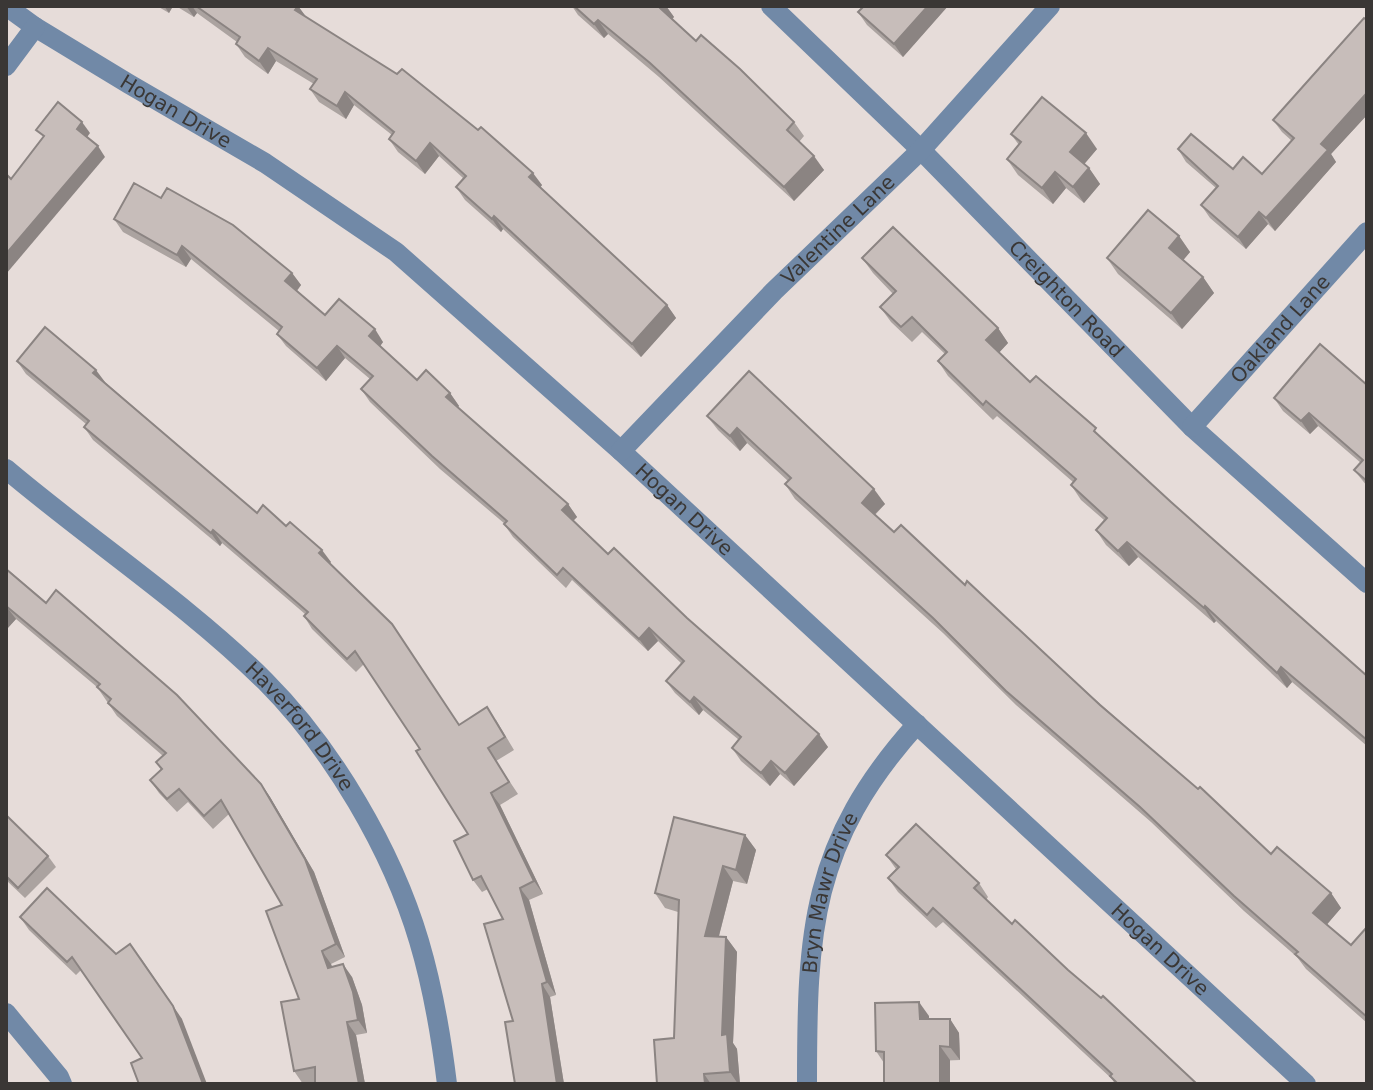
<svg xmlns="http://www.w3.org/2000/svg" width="1373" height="1090" font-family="'DejaVu Sans',sans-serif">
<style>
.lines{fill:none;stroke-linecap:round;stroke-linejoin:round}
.minor{stroke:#7189a7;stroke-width:20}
.wall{fill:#aba3a0}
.shaded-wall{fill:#8b8482}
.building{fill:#c7bdba;stroke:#8b8482;stroke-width:2}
.labels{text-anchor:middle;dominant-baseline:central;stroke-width:7;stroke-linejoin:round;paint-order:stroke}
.street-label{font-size:20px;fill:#3a3735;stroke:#e6dcd9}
</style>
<rect width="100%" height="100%" fill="#e6dcd9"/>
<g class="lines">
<!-- minor -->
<g class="minor">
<path id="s1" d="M6,6l29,21 94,57 136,79 131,89 225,199 685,633"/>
<path id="s2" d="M771,6l150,144 271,277 175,156"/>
<polyline points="6,66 35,27"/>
<path id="s3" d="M1192,427l175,-195"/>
<path id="s4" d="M621,451l153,-160 147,-141 129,-144"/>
<path id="s5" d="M6,469c84,71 181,135 259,212 67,67 127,169 154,260 14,47 22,94 28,143"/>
<polyline points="6,1013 59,1077 62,1084"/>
<path id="s6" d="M807,1084c0,-152 3,-241 110,-360"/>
</g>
</g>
<!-- wall -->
<g class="wall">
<polygon points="157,6 173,6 169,13"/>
<polygon points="176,6 298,6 306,17 542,185 540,188 667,305 676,318 641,357 503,229 501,232 465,200 456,187 463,178 439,156 425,174 398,152 389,139 392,135 354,105 346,119 319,102 310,89 314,84 276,61 268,74 245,57 236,44 237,42 197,13 194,17"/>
<polygon points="572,6 666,6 674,17 672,19 696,41 794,122 804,136 799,142 824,170 794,201 659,77 608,34 604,38 578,15"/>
<polygon points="948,6 903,57 867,25 858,12"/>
<polygon points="1367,20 1367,115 1331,154 1336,162 1275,231 1268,224 1246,249 1210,218 1201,205 1216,188 1186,162 1178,149 1233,169 1262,174 1292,141 1282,132 1273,120"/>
<polygon points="1011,134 1097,149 1084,164 1089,168 1100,184 1084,203 1066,188 1053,204 1018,175 1007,159 1019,145"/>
<polygon points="114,219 292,273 301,285 297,291 325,315 383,342 380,346 417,380 450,393 459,406 457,408 568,504 577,517 573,521 608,554 687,618 828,747 794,786 780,774 770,786 741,761 732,748 739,740 703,710 699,715 675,693 666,681 682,664 658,641 648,651 572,580 566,588 513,537 504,524 505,524 440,469 370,402 361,389 370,379 345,358 326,381 286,346 277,334 279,331 191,259 186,267 123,232"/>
<polygon points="1179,236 1190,252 1183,260 1203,277 1214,293 1182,329 1118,274 1107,258"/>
<polygon points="862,258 998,328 1008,343 999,352 1030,382 1106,442 1171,502 1367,676 1367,746 1292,682 1287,688 1216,621 1214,623 1138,557 1129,566 1106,545 1096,530 1104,520 1081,500 1071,485 1073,482 997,416 993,420 948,376 938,361 945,354 922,332 912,342 891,322 880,307 893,294 873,273"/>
<polygon points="17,361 105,382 257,513 331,562 330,563 459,725 496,720 514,750 496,761 518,794 500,805 543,894 529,900 556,995 550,997 564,1084 515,1084 513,1021 503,919 488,889 482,892 473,880 468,834 420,749 364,664 356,672 312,629 304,616 305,614 222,543 220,546 93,440 84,427 86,424 26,374"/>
<polygon points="749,371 885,504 875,515 894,532 965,585 1271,854 1331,893 1341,908 1327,924 1351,945 1367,927 1367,1023 1306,969 1297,957 1244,911 1151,822 1016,705 943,633 795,499 785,484 788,481 747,443 740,451 718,430 707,416"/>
<polygon points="1367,385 1367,486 1354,470 1361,463 1318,426 1310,434 1283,411 1274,398"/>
<polygon points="6,568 261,784 270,797 314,872 345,957 331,964 332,967 352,977 362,1005 367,1033 356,1035 365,1084 315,1084 315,1082 303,1084 294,1071 299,999 282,905 229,814 213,829 188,802 177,812 159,793 150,780 161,769 156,762 163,756 117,716 97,687 16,619 6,630"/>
<polygon points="6,815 48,856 56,867 25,898 6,880"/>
<polygon points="745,835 756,850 747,884 733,881 719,936 726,937 737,952 733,1043 737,1049 740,1084 657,1084 674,1038 678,912 665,908 655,893"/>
<polygon points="886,855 979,883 988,897 986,900 1012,924 1068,970 1197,1084 1115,1084 1112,1079 943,922 936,928 898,892 888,878 896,869"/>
<polygon points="20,917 182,1019 142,1058 81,970 76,975 29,930"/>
<polygon points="929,1016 929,1019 950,1019 959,1033 960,1060 884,1063 876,1051"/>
</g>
<!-- shaded-wall -->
<g class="shaded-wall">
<polygon points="164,6 173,6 169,13"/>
<polygon points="186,6 192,6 197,13 194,17"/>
<polygon points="298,6 307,18 295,10"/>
<polygon points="661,6 666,6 674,17 669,22 660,8"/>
<polygon points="928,6 948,6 903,57 894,44"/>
<polygon points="598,20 608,34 604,38 594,24"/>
<polygon points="268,48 276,61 268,74 259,61"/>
<polygon points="345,92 354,105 346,119 337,106"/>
<polygon points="1365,95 1367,98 1367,115 1331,154 1336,162 1275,231 1266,218 1321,144"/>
<polygon points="82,122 90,133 85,140 77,129"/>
<polygon points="1086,133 1097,149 1081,168 1070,152"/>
<polygon points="430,143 439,156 425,174 416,161"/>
<polygon points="98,146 105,157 6,274 6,254"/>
<polygon points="814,156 824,170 794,201 784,187"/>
<polygon points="1089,168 1100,184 1084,203 1073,187"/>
<polygon points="1055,172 1066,188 1053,204 1042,188"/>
<polygon points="533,173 542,185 538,190 529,177"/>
<polygon points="1259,212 1268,224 1246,249 1238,237"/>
<polygon points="494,216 503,229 501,232 492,219"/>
<polygon points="1179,236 1190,252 1180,264 1169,248"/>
<polygon points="182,246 191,259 186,267 177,255"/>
<polygon points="292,273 301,285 294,294 285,281"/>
<polygon points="1203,277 1214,293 1182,329 1171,313"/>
<polygon points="667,305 676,318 641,357 632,344"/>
<polygon points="998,328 1008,343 997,355 986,340"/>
<polygon points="375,329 383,342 378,349 369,336"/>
<polygon points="337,346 345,358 326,381 317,368"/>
<polygon points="96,370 105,382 102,386 93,373"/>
<polygon points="450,393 459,406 455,410 446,397"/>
<polygon points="1309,413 1318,426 1310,434 1301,421"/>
<polygon points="737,428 747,443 740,451 730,436"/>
<polygon points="874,489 885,504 872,517 862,503"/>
<polygon points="568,504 577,517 571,523 562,510"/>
<polygon points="213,530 222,543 220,546 211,533"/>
<polygon points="1127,542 1138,557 1129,566 1118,551"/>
<polygon points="322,550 331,562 328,565 319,553"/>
<polygon points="6,606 16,619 6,630"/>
<polygon points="1205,606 1216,621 1214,623 1204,608"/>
<polygon points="649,628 658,641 648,651 639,639"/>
<polygon points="1281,667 1292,682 1287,688 1277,673"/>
<polygon points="694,697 703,710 699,715 690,702"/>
<polygon points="819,734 828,747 794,786 785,773"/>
<polygon points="771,761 780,774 770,786 761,773"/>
<polygon points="261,784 270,797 314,872 345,957 336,944"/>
<polygon points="491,793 500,805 543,894 534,881"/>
<polygon points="745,835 756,850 747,884 736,870"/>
<polygon points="723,866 733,881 715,951 705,936"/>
<polygon points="520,888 529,900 556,995 547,982"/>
<polygon points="1331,893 1341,908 1324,928 1313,913"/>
<polygon points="726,937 737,952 733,1043 737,1049 740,1084 738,1084 730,1072 722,1035"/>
<polygon points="322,951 331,964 337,981 328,968"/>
<polygon points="140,957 182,1019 207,1084 203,1084"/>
<polygon points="343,964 352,977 362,1005 367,1033 358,1020"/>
<polygon points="542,984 550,997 564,1084 557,1084"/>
<polygon points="919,1002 929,1016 929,1033 920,1019"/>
<polygon points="950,1019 959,1033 960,1060 950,1047"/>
<polygon points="347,1022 356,1035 365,1084 359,1084"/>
<polygon points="940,1046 950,1060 950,1084 940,1084"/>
<polygon points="704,1074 711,1084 705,1084"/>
</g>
<!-- building -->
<g class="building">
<polygon points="196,6 298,6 295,10 397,74 402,69 478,130 481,127 533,173 529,177 667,305 632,344 494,216 492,219 456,187 466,176 430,143 416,161 389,139 394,132 345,92 337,106 310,89 317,79 268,48 259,61 236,44 240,37"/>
<polygon points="574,6 661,6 660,8 696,41 701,35 740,69 794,122 787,130 814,156 784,187 650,63 598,20 594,24"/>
<polygon points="864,6 928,6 894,44 858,12"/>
<polygon points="1364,18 1367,20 1367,97 1365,95 1321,144 1328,150 1266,218 1259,212 1238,237 1201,205 1218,186 1178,149 1191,134 1233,169 1243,157 1262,174 1294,138 1273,120"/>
<polygon points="1042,97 1086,133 1070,152 1089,168 1073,187 1055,172 1042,188 1007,159 1021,142 1011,134"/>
<polygon points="58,102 82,122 77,129 98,146 6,254 6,178 8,176 11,179 44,136 36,130"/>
<polygon points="134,183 161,198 167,188 233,225 292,273 285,281 325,315 339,299 375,329 369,336 417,380 426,370 450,393 446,397 568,504 562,510 608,554 614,548 687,618 819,734 785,773 771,761 761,773 732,748 741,737 694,697 690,702 666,681 684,661 649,628 639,639 563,568 557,575 504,524 507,521 432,456 361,389 373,376 337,346 317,368 277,334 282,327 182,246 177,255 114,219"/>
<polygon points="1148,210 1179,236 1169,248 1203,277 1171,313 1107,258"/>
<polygon points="893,227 998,328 986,340 1030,382 1036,376 1096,428 1094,431 1171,502 1367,676 1367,740 1281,667 1277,673 1205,606 1204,608 1127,542 1118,551 1096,530 1107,518 1071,485 1076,479 986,401 983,405 938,361 947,352 912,317 901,327 880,307 896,291 862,258"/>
<polygon points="45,327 96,370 93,373 257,513 263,505 286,526 290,522 322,550 319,553 392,624 459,725 487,707 505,737 488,748 509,782 491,793 534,881 520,888 547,982 542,984 557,1084 515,1084 505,1022 513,1021 484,924 503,919 481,876 473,880 454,841 468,834 416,751 420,749 355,651 347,659 304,616 308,612 213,530 211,533 84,427 89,421 17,361"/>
<polygon points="1320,344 1367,385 1367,481 1354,470 1363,460 1309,413 1301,421 1274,398"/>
<polygon points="749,371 874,489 862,503 894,532 901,525 965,585 967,581 1100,705 1198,789 1200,787 1271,854 1277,847 1331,893 1313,913 1351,945 1367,927 1367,1017 1295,954 1298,952 1234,896 1140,807 1006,691 933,618 785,484 791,478 737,428 730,436 707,416"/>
<polygon points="6,569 46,603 56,590 177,695 261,784 305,859 336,944 322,951 328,968 343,964 353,992 358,1020 347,1022 359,1084 315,1084 315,1067 294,1071 281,1002 299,999 266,911 282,905 221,800 204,816 179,789 167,799 150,780 162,769 156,762 166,753 108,703 111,699 97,687 100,684 6,606"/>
<polygon points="6,815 48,856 18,888 6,876"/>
<polygon points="674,817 745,835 736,870 723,866 705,936 726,937 722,1035 727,1034 730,1072 704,1074 705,1084 657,1084 654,1040 674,1038 679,900 655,893"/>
<polygon points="916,824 979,883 974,888 1012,924 1015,920 1068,970 1101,998 1103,996 1197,1084 1118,1084 1110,1076 1112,1074 933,908 927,915 888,878 899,867 886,855"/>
<polygon points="47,888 116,954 130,944 173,1006 203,1084 139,1084 131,1063 142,1058 72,957 67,962 20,917"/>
<polygon points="919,1002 920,1019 950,1019 950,1047 940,1046 940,1084 884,1084 884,1052 876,1051 875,1003"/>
</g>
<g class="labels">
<!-- street labels -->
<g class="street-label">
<text stroke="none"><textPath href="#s1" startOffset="200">Hogan Drive</textPath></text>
<text stroke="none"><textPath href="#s4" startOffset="310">Valentine Lane</textPath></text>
<text stroke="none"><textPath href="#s2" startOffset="416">Creighton Road</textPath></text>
<text stroke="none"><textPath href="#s3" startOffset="132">Oakland Lane</textPath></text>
<text stroke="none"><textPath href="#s1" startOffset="848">Hogan Drive</textPath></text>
<text stroke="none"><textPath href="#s5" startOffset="392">Haverford Drive</textPath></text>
<text stroke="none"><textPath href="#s6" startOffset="194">Bryn Mawr Drive</textPath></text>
<text stroke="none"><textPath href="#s1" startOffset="1496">Hogan Drive</textPath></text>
</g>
</g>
<!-- border -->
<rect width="1373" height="1090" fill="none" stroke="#3a3735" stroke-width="16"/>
</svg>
